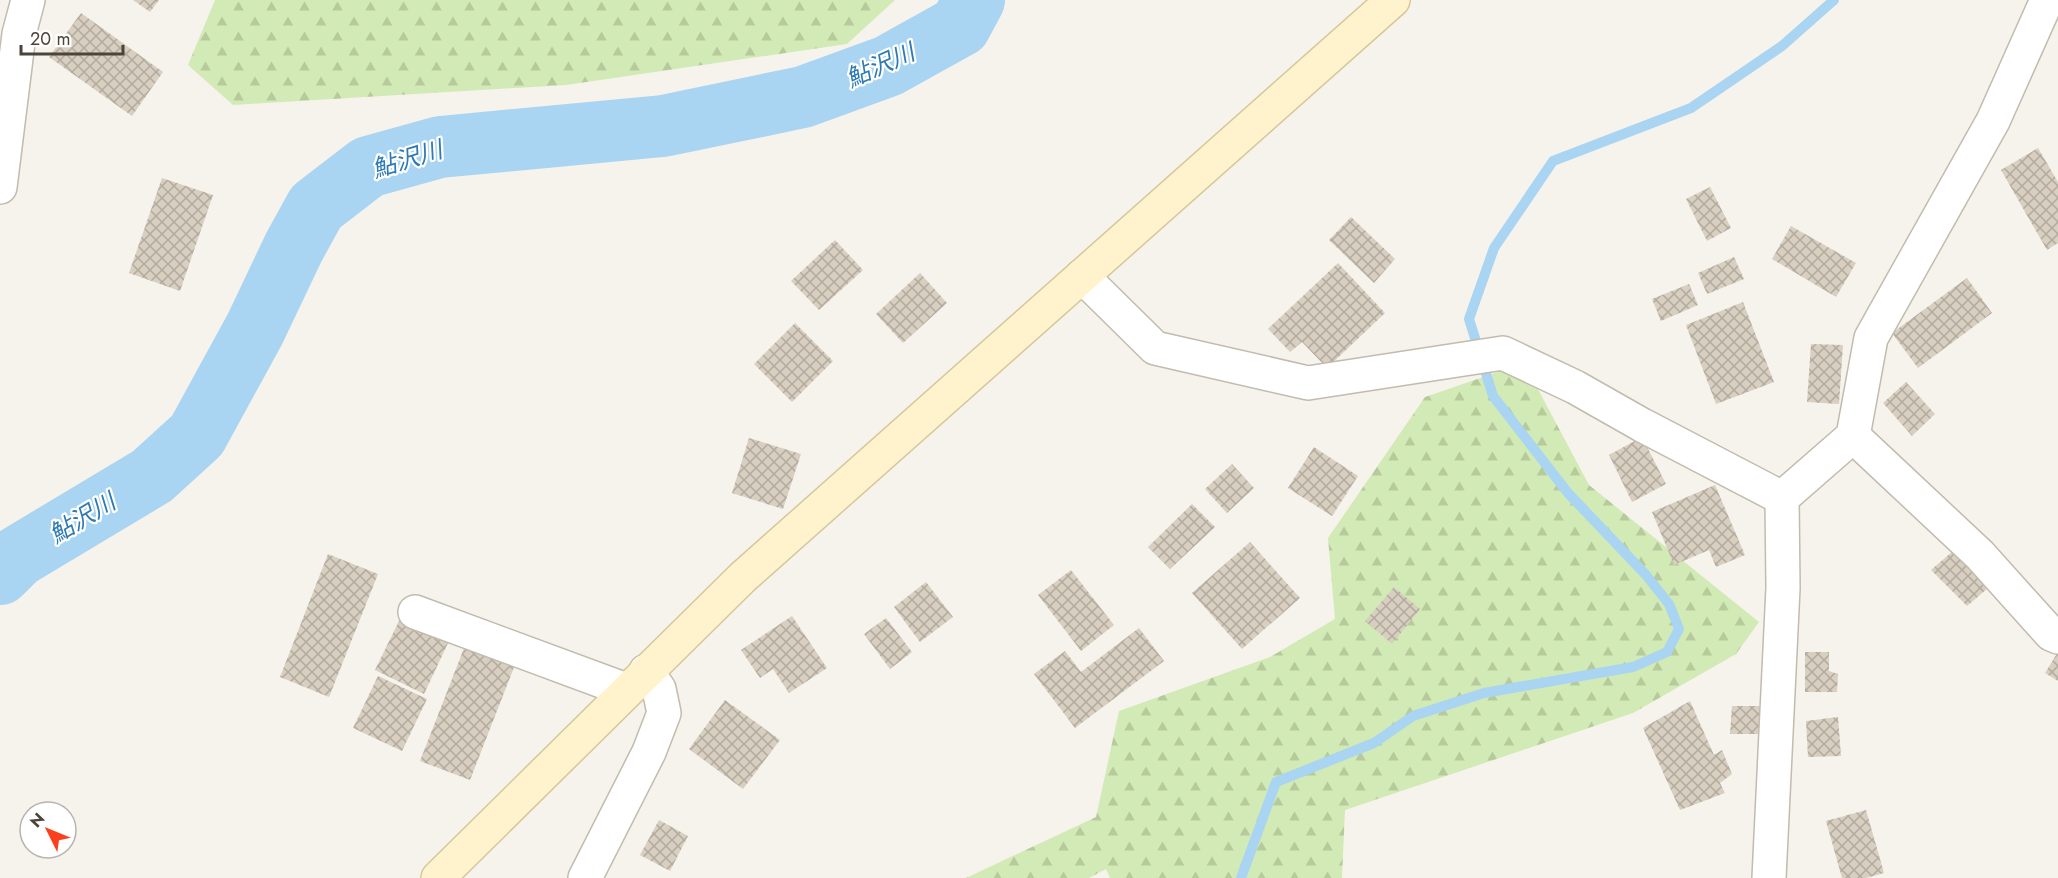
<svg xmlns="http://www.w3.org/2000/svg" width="2058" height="878" font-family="Jost,'Noto Sans JP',sans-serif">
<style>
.forest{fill:url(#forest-firs)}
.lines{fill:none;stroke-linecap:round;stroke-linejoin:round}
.stream{stroke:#a9d4f2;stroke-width:10}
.river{stroke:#a9d4f2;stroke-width:62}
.building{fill:url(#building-cross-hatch)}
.street-casing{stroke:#c2bbae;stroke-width:36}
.secondary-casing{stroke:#d6c79b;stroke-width:36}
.street{stroke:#fff;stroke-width:33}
.secondary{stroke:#fff3cd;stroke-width:33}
.labels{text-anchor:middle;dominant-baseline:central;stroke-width:4.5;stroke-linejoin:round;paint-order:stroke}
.water-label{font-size:24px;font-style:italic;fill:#2e7ab2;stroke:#fff}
</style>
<defs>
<pattern id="forest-firs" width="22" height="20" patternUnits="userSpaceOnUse" patternTransform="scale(1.5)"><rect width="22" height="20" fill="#d2eab5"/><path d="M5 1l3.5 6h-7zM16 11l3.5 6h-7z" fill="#b6ca9c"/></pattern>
<pattern id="building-cross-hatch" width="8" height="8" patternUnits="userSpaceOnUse" patternTransform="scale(1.5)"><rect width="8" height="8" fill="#d8cfc1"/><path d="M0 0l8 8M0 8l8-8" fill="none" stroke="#b1aa9e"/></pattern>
</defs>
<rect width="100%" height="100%" fill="#f6f3ec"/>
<!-- forest -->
<g class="forest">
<polygon points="215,0 895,0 847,44 566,85 233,105 188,65"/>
<polygon points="1524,363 1589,485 1759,622 1736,654 1633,713 1345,810 1342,878 1110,878 1106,869 1089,878 966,878 1096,817 1119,711 1270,657 1335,619 1328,538 1425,397"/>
</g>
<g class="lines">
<!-- stream -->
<polyline class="stream" points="1241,878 1276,782 1374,743 1413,716 1484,693 1633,667 1667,652 1679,629 1669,604 1646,575 1568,493 1493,396 1469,319 1494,248 1553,161 1691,108 1782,46 1834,0"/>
<!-- river -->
<polyline class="river" points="0,574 17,557 152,476 197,435 255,329 294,247 316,207 368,167 440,147 663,126 803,97 888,66 960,26 974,0"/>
</g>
<!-- building -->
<g class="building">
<polygon points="133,0 159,0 150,12"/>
<polygon points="81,13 163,72 132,116 49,57"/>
<polygon points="2038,148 2058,182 2058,243 2047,250 2001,170"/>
<polygon points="162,178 213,195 180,291 129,273"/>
<polygon points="1710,187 1731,228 1707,241 1686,199"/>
<polygon points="1351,217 1395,259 1374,283 1329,240"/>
<polygon points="1791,226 1856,263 1836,297 1772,259"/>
<polygon points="835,240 863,270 819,310 791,281"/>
<polygon points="1734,257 1744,279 1707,294 1698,273"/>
<polygon points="1338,263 1385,313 1327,368 1302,342 1290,352 1268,329"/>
<polygon points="920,273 947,303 903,343 876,314"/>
<polygon points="1967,278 1992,313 1918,368 1892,333"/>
<polygon points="1689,284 1698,305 1661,321 1652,299"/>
<polygon points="1743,302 1774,382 1716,404 1686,325"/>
<polygon points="795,323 833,361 792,402 754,364"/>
<polygon points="1811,344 1843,345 1839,404 1807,402"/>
<polygon points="1906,382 1935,414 1912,436 1883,403"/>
<polygon points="1642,437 1666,484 1632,502 1609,455"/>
<polygon points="749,438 801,454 783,509 732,493"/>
<polygon points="1314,447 1358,476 1332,516 1288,488"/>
<polygon points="1232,464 1254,488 1227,513 1205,489"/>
<polygon points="1715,485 1745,555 1716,567 1709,550 1674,565 1652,512"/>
<polygon points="1192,504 1215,527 1170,569 1148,547"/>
<polygon points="1250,542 1300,598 1242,649 1192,593"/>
<polygon points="1953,551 1987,589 1967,606 1931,570"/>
<polygon points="328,554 378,574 329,697 280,677"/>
<polygon points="1071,570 1114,625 1081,651 1038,595"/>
<polygon points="926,582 953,617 920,642 894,607"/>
<polygon points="1394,587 1420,609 1392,644 1365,621"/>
<polygon points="792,616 827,668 789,693 773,669 760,678 741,650"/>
<polygon points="886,618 912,652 890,669 864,634"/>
<polygon points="400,619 449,641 424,694 375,670"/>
<polygon points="1139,628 1164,661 1075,728 1034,674 1065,651 1081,672"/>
<polygon points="468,638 518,657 470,780 420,761"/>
<polygon points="1805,652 1829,652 1829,671 1838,674 1837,692 1805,692"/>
<polygon points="2058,652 2058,681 2045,673"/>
<polygon points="378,676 427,699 402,751 353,728"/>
<polygon points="725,700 780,740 743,789 689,749"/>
<polygon points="1690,701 1714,755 1722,750 1732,774 1720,783 1725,793 1680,810 1643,728"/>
<polygon points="1732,706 1763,706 1760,734 1730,734"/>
<polygon points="1838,717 1841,756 1808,757 1806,721"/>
<polygon points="1866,810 1884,873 1866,878 1842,878 1826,821"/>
<polygon points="659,820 688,836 670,871 640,855"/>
</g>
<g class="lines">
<defs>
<g id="street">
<polyline points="0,187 19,34 28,0"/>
<polyline points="1082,276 1155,348 1308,383 1503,353 1575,387 1642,425 1782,498"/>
<polyline points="1853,436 1980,555 2051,634 2058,637"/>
<polyline points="415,612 626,690"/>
<polyline points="585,878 649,752 664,713 659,689 646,671"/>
<polyline points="1769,878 1783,588 1782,498 1853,436 1871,338 1993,121 2047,0"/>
</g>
<polyline id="secondary" points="438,878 743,577 1393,0"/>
</defs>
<!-- street casing -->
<use href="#street" class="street-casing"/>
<!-- secondary casing -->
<use href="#secondary" class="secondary-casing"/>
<!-- street -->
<use href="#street" class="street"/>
<!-- secondary -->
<use href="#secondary" class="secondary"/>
</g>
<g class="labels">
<!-- water labels -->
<g class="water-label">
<text transform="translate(880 65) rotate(-24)">鮎沢川</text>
<text transform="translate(407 159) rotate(-17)">鮎沢川</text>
<text transform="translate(82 518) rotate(-31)">鮎沢川</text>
</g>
</g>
<!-- north arrow -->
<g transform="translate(48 830) rotate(313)"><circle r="28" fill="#ffffff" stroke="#b7b4b0" stroke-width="1.5"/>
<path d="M0-4.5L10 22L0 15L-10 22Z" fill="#fc3f1d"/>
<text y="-9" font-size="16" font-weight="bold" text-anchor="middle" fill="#4b4439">N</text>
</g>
<!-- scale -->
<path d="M21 45v9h102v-9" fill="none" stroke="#4b4439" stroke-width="3"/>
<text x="30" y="45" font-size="18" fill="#4b4439" stroke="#ffffff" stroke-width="4.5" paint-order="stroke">20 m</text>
</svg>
